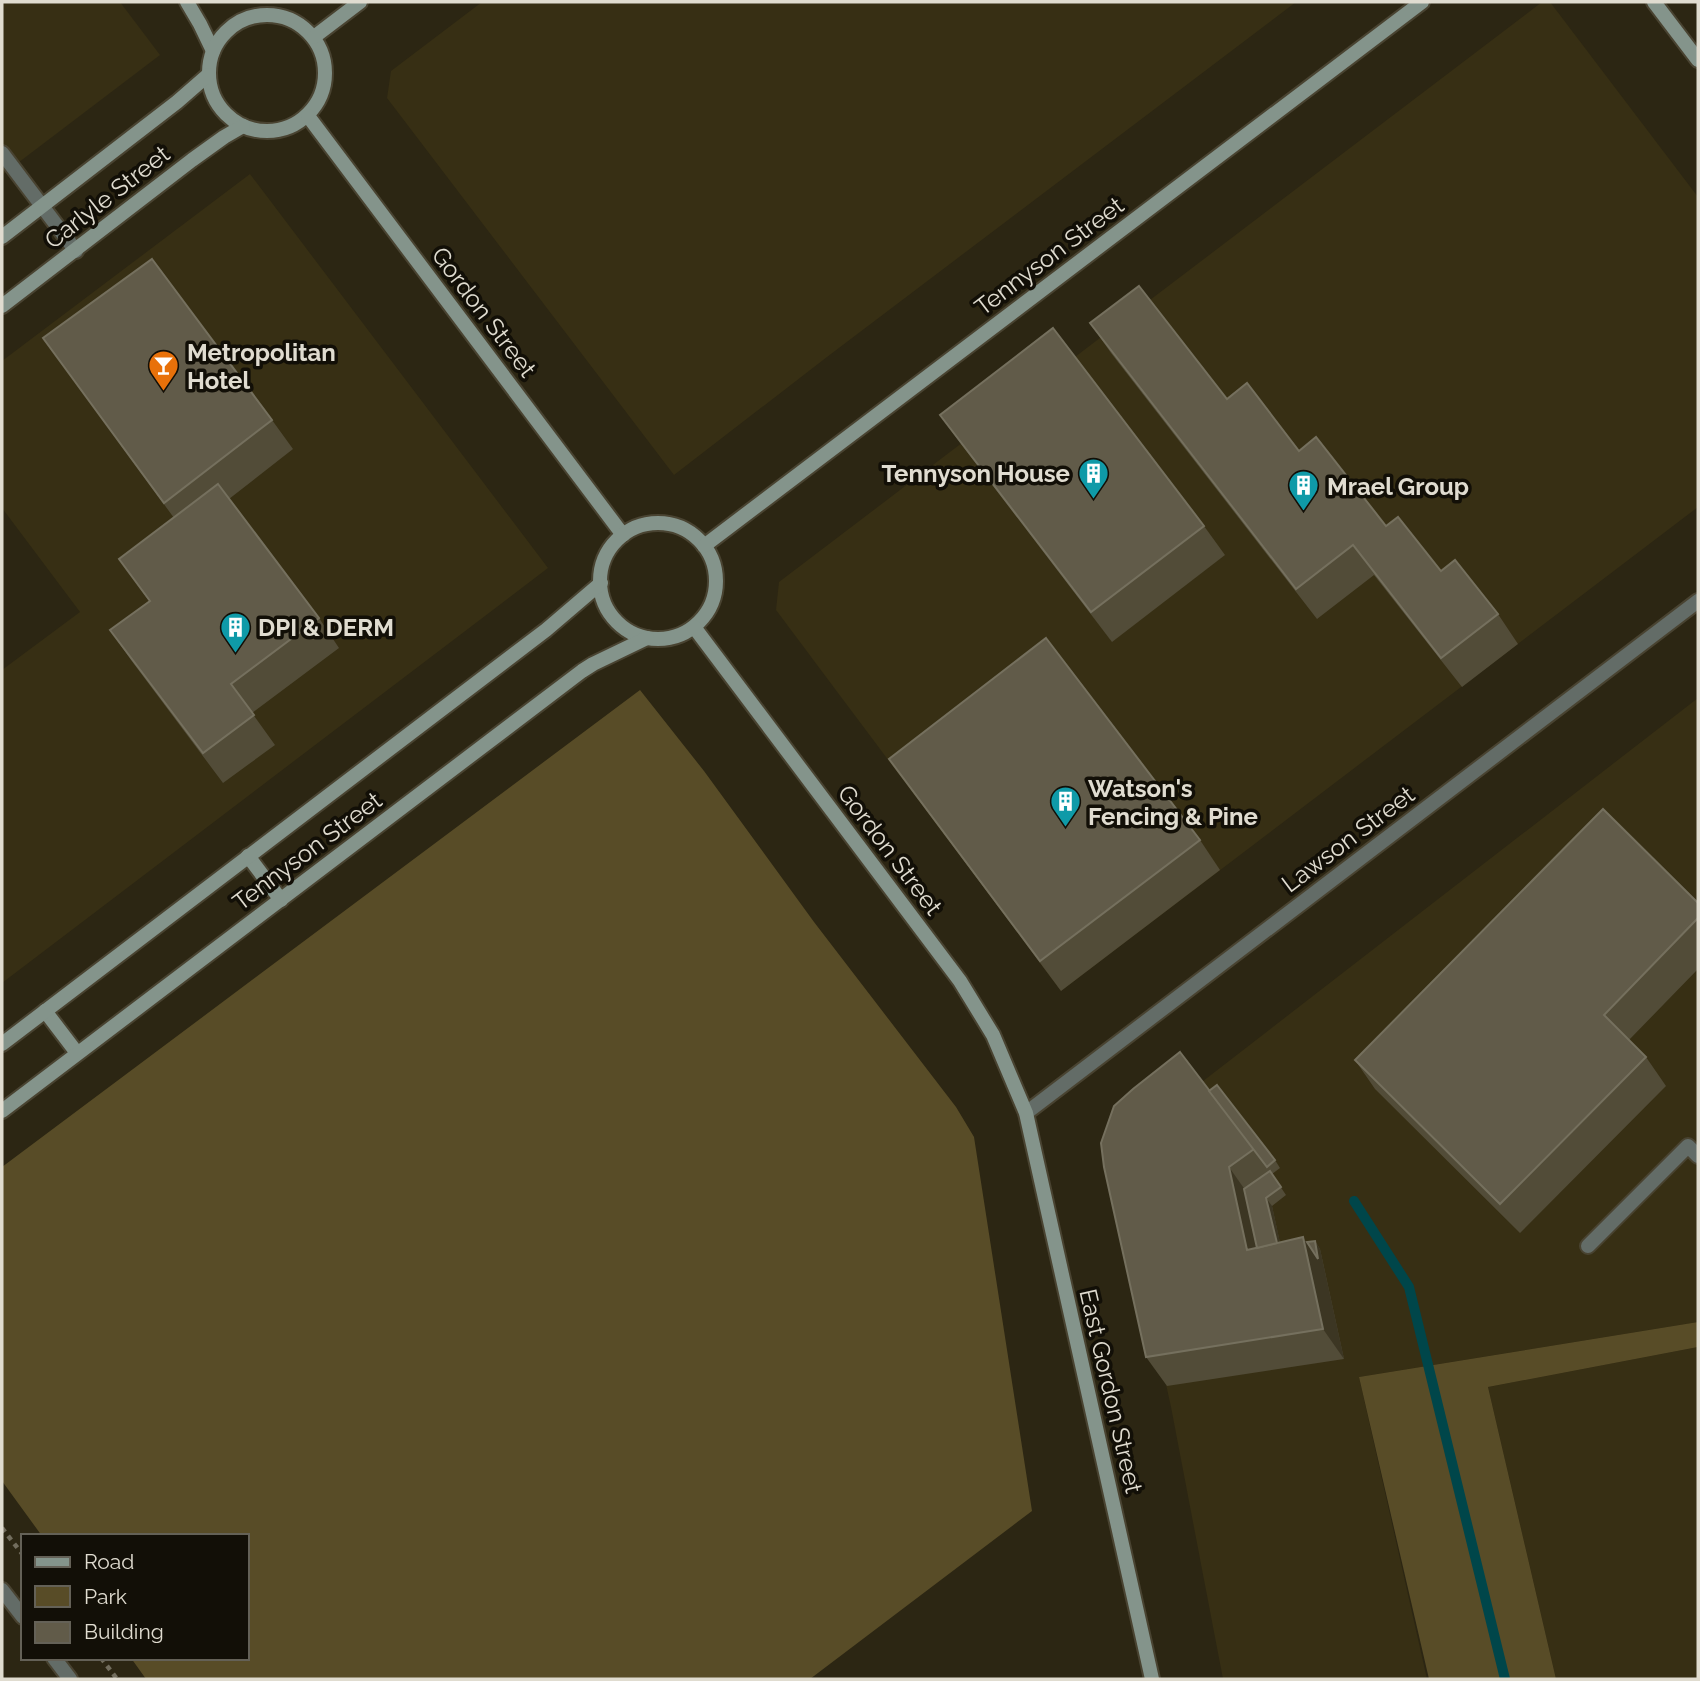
<svg xmlns="http://www.w3.org/2000/svg" width="1700" height="1681" font-family="Raleway,sans-serif">
<style>
.built{fill:#372f14}
.green{fill:#584c27}
.lines{fill:none;stroke-linecap:round;stroke-linejoin:round}
.stream{stroke:#00464a;stroke-width:10}
.lane-casing{stroke:#494331;stroke-width:18}
.street-casing{stroke:#494331;stroke-width:18}
.secondary-casing{stroke:#494331;stroke-width:18}
.path{stroke:#726d5d;stroke-width:4.5;stroke-dasharray:5 5;stroke-linecap:butt}
.lane{stroke:#636c67;stroke-width:14}
.street{stroke:#636c67;stroke-width:14}
.secondary{stroke:#84948b;stroke-width:14}
.wall{fill:#524c38}
.shaded-wall{fill:#3c3623}
.building{fill:#615b49;stroke:#75705e;stroke-width:2}
.labels{text-anchor:middle;dominant-baseline:central;stroke-width:7;stroke-linejoin:round;paint-order:stroke}
.street-label{font-size:24px;fill:#e0dcd0;stroke:#120f07}
.poi-label{font-size:24px;font-weight:bold;fill:#e0dcd0;stroke:#120f07;text-anchor:start}
</style>
<rect width="100%" height="100%" fill="#2c2613"/>
<!-- built -->
<g class="built">
<polygon points="2,2 120,2 160,55 2,175"/>
<polygon points="482,2 1296,2 827,357 674,475 387,98 391,71"/>
<polygon points="1542,2 1550,2 1698,197 1698,507 1061,991 776,610 779,582"/>
<polygon points="250,174 548,568 2,983 2,670 80,612 2,508 2,361"/>
<polygon points="1698,698 1698,1322 1359,1377 1427,1679 1223,1679 1171,1407 1125,1197 1154,1119"/>
<polygon points="1698,1347 1698,1679 1556,1679 1488,1387"/>
</g>
<!-- green -->
<g class="green">
<polygon points="640,690 704,771 814,922 956,1107 974,1137 1032,1511 810,1679 146,1679 131,1658 247,1658 247,1536 42,1536 2,1481 2,1167"/>
<polygon points="1698,1322 1698,1347 1488,1387 1556,1679 1429,1679 1359,1377"/>
</g>
<g class="lines">
<!-- stream -->
<polyline class="stream" points="1354,1201 1409,1287 1505,1679"/>
<defs>
<g id="lane">
<polyline points="2,153 76,251"/>
<polyline points="1588,1246 1688,1146 1698,1156"/>
</g>
<g id="street">
<polyline points="1026,1113 1698,601"/>
<polyline points="2,1590 23,1617"/>
<polyline points="54,1658 70,1679"/>
</g>
<g id="secondary">
<polyline points="187,2 200,24 213,51"/>
<polyline points="1654,2 1698,60"/>
<circle cx="267" cy="73" r="58"/>
<polyline points="314,37 360,2"/>
<polyline points="308,116 623,535"/>
<polyline points="2,237 177,102 208,75"/>
<polyline points="2,306 192,160 224,137 243,126"/>
<circle cx="658" cy="581" r="58"/>
<polyline points="704,546 1422,2"/>
<polyline points="694,627 960,981 993,1035 1026,1113 1152,1679"/>
<polyline points="248,856 281,900"/>
<polyline points="45,1011 77,1053"/>
<polyline points="2,1044 546,630 601,583"/>
<polyline points="2,1111 582,671 593,664 647,638"/>
</g>
</defs>
<!-- lane casing -->
<use href="#lane" class="lane-casing"/>
<!-- street casing -->
<use href="#street" class="street-casing"/>
<!-- secondary casing -->
<use href="#secondary" class="secondary-casing"/>
<!-- path -->
<g class="path">
<polyline points="2,1528 23,1555"/>
<polyline points="101,1658 117,1679"/>
</g>
<!-- lane -->
<use href="#lane" class="lane"/>
<!-- street -->
<use href="#street" class="street"/>
<!-- secondary -->
<use href="#secondary" class="secondary"/>
</g>
<!-- wall -->
<g class="wall">
<polygon points="1090,323 1227,399 1299,451 1386,526 1441,571 1498,614 1518,644 1462,687 1374,575 1317,619 1111,353"/>
<polygon points="43,338 272,420 293,449 229,499 319,618 339,648 252,713 275,745 223,783 131,660 110,630 149,601 119,559 174,518"/>
<polygon points="940,415 1204,526 1225,555 1112,642 961,444"/>
<polygon points="889,759 1200,840 1220,870 1061,991 910,788"/>
<polygon points="1698,903 1698,969 1629,1040 1646,1057 1666,1086 1520,1233 1375,1089 1355,1060"/>
<polygon points="1209,1091 1275,1160 1280,1168 1272,1174 1270,1171 1286,1195 1272,1206 1280,1243 1307,1242 1315,1241 1320,1249 1344,1359 1167,1386 1146,1357"/>
</g>
<!-- shaded-wall -->
<g class="shaded-wall">
<polygon points="1229,1167 1250,1197 1263,1272 1247,1250"/>
<polygon points="1266,1198 1272,1206 1283,1256 1278,1248"/>
<polygon points="1303,1237 1318,1259 1315,1241 1320,1249 1344,1359 1323,1329"/>
</g>
<!-- building -->
<g class="building">
<polygon points="152,259 272,420 164,503 43,338"/>
<polygon points="1139,286 1227,399 1247,383 1299,451 1316,437 1386,526 1398,517 1441,571 1455,560 1498,614 1441,658 1353,545 1296,589 1090,323"/>
<polygon points="1053,328 1204,526 1091,612 940,415"/>
<polygon points="218,484 319,618 231,684 254,715 203,753 110,630 150,601 119,559"/>
<polygon points="1046,638 1200,840 1040,961 889,759"/>
<polygon points="1603,809 1698,903 1698,918 1604,1015 1646,1057 1500,1204 1355,1060"/>
<polygon points="1180,1052 1254,1149 1229,1167 1247,1250 1303,1237 1323,1329 1146,1357 1104,1167 1101,1143 1114,1106 1133,1089"/>
<polygon points="1217,1085 1275,1160 1267,1167 1209,1091"/>
<polygon points="1270,1171 1281,1187 1266,1198 1277,1243 1257,1248 1244,1189"/>
<polygon points="1315,1241 1318,1259 1307,1242"/>
</g>
<!-- icons -->
<defs>
<symbol id="bar-pin" viewBox="-11 -11 22 30"><path d="M0 17L-7.5 6A9.5 9.5 0 1 1 7.5 6Z" fill="#e8710a" stroke="#120f07"/><path d="M-6-5H6L.8 .8V4.5H3.5V6h-7V4.5H-.8V.8Z" fill="#fff"/></symbol>
<symbol id="building-pin" viewBox="-11 -11 22 30"><path d="M0 17L-7.5 6A9.5 9.5 0 1 1 7.5 6Z" fill="#0f9aa8" stroke="#120f07"/><path d="M-4-6H4V6H1V3H-1V6H-4ZM-2.5-4.3h1.7v1.8h-1.7ZM.8-4.3h1.7v1.8H.8ZM-2.5-1h1.7V.8h-1.7ZM.8-1h1.7V.8H.8Z" fill="#fff"/></symbol>
</defs>
<g fill-rule="evenodd">
<use href="#bar-pin" x="146" y="348" width="35" height="47"/>
<use href="#building-pin" x="1076" y="456" width="35" height="47"/>
<use href="#building-pin" x="1286" y="468" width="35" height="47"/>
<use href="#building-pin" x="218" y="610" width="35" height="47"/>
<use href="#building-pin" x="1048" y="784" width="35" height="47"/>
</g>
<g class="labels">
<!-- street labels -->
<g class="street-label">
<text transform="translate(107 197) rotate(-38)">Carlyle Street</text>
<text transform="translate(1049 256) rotate(-37)">Tennyson Street</text>
<text transform="translate(484 312) rotate(53)">Gordon Street</text>
<text transform="translate(1348 839) rotate(-37)">Lawson Street</text>
<text transform="translate(890 850) rotate(53)">Gordon Street</text>
<text transform="translate(307 851) rotate(-37)">Tennyson Street</text>
<text transform="translate(1111 1391) rotate(77)">East Gordon Street</text>
</g>
<!-- poi labels -->
<g class="poi-label">
<text x="187" y="352">Metropolitan<tspan x="187" dy="28">Hotel</tspan></text>
<text x="1070" y="473" text-anchor="end">Tennyson House</text>
<text x="1327" y="486">Mrael Group</text>
<text x="258" y="627">DPI &amp; DERM</text>
<text x="1088" y="788">Watson's<tspan x="1088" dy="28">Fencing &amp; Pine</tspan></text>
</g>
</g>
<!-- border -->
<rect width="1700" height="1681" fill="none" stroke="#e0dcd0" stroke-width="7"/>
<!-- legend -->
<rect x="21" y="1534" width="228" height="126" fill="#120f07" stroke="#646157" stroke-width="2"/>
<rect x="35" y="1557" width="35" height="10" fill="#84948b" stroke="#646157" stroke-width="2"/>
<text x="84" y="1569" font-size="21" fill="#e0dcd0">Road</text>
<rect x="35" y="1586" width="35" height="21" fill="#584c27" stroke="#646157" stroke-width="2"/>
<text x="84" y="1604" font-size="21" fill="#e0dcd0">Park</text>
<rect x="35" y="1622" width="35" height="21" fill="#615b49" stroke="#646157" stroke-width="2"/>
<text x="84" y="1639" font-size="21" fill="#e0dcd0">Building</text>
</svg>
